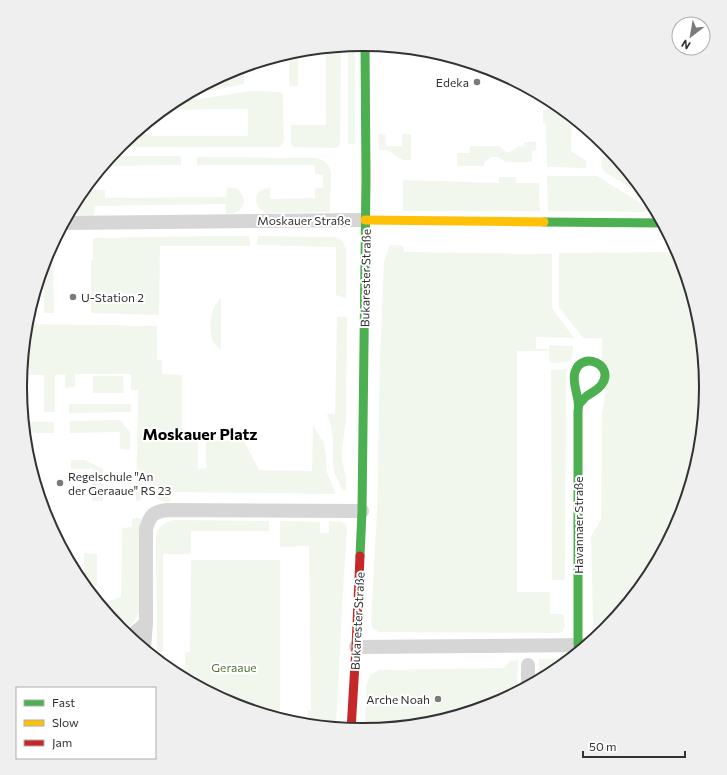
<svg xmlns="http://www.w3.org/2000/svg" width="727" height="775" font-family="Commissioner,sans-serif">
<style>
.green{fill:#f2f7ee}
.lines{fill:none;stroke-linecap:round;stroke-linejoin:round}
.street{stroke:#d6d6d6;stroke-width:14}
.fast{stroke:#4caf50;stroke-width:9}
.slow{stroke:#ffc107;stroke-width:9}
.jam{stroke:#c62828;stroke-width:9}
.poi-dot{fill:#7a7a7a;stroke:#fff;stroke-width:1.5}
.labels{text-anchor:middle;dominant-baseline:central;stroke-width:4;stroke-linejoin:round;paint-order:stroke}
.poi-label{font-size:12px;fill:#323232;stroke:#fff;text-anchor:end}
.street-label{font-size:12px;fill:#323232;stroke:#fff}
.park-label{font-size:12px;fill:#53733a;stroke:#fff}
.district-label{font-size:16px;font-weight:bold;fill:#000;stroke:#fff}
.rim{fill:none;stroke:#323232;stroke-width:2}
</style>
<rect width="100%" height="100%" fill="#fff"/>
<!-- green -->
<g class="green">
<polygon points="355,45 355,144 348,144 348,46"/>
<polygon points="341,46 340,143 339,147 336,148 294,147 292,146 291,143 291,125 326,125 326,48"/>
<polygon points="298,50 298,86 290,86 289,84 289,53"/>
<polygon points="244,67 244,84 200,93 201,87 232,70"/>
<polygon points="251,91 281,92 283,95 284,140 282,145 279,147 119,147 134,134 148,134 149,136 248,136 248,109 163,110 173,102 177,99 199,99"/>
<polygon points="550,100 555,102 572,116 571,151 586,161 586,168 547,167 546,124 543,123 543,110 549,110 549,103"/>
<polygon points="378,134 385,134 386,146 402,146 402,134 411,134 411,160 403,160 387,150 379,150"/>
<path d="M524,142h12v8l-4,1v11h-26l-8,-5h-7l-7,5v4h-27v-13h13v-7h29l8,7c7,-3 10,-7 17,-7z"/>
<polygon points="111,156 181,156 181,165 103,166"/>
<path d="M197,157l119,1c8,2 13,5 15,14l-1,40 -64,1c-15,-8 -13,-25 4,-25v11l45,-1v-10h8v-13l-8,-1v-9h-118z"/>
<polygon points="602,157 617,158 649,197 651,201 605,172 601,167"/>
<polygon points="547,176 597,176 655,212 548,211"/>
<polygon points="499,177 516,177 516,183 539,183 540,211 403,211 403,180 499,183"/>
<path d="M227,188h9c14,12 8,26 -10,26v-10l-131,2 -1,10h-13l-10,-5 7,-15 6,-6h21v8l121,-1z"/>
<polygon points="214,236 249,236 250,246 160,246 159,315 91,313 91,260 93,260 93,238"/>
<path d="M258,236l68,1c13,0 17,0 20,14v48l-10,-4v-48l-79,-2z"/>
<polygon points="390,245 403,246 404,252 552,254 552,308 574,338 536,337 536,349 549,349 549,345 573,346 572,358 567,362 550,363 549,351 517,351 517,592 550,592 550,614 564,614 565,626 563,631 559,633 379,632 373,629 371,622 377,510 380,359 384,262"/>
<polygon points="49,250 51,250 51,263 53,263 54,313 44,313 44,263"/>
<polygon points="679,252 681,256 700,321 707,388 700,455 681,519 679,522 676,522 676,527 649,579 606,631 603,633 600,633 594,630 593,623 591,536 601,520 602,414 605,394 602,357 602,338 583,338 559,307 559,253"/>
<path d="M221,298v52c-2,-2 -5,-4 -7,-7 -6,-10 -4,-27 1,-37 1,-3 4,-5 6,-8z"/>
<polygon points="337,317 347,317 346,419 342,449 342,460 346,478 346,490 343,491 334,472 333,464 333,439 331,426 327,414 335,414"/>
<path d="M26,324l131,2v34h5v14l20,1v66h16v28l8,-1v-27h38l15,29 53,1 1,-46 11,18 2,12 1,18 9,21 -165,-2 -1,10c-14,0 -16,-6 -17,-19h-11l-1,17 -5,1 2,-111h-7v-16h-56v13l-10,1v-14l-10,1v37h-11v-37h-23z"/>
<polygon points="566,369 565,580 552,580 551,370"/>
<polygon points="93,376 123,376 124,393 93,393"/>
<polygon points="69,404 131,404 131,412 69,413"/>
<polygon points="120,420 130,432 130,450 120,449 120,432 70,433 70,421"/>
<polygon points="23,422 54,422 54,433 24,433"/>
<polygon points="71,460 85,460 103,469 103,501 92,501 93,469 71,469"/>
<polygon points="132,518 141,518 139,613 126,634 125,634 120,630 97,601 106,602 121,597 122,528 132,527"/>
<path d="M173,520l96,1v10h-78v23h-28v98h-6l-1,-117c3,-9 8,-12 17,-15z"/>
<path d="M280,521l40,1v11h9v-12c9,1 15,-2 18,7l-5,82 -6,118 -28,-2v-16h3v-8l-2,-156 -29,1z"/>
<polygon points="84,553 97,554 97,586 84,586 78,578 74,570 84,570"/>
<polygon points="191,560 280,560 280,710 278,710 278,719 232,705 172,673 166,668 185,668 185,652 190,652"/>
<polygon points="573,658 554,673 534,684 534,680 539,680 539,659"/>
<polygon points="518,660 517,693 495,705 448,719 421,719 412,726 365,731 366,686 370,675 379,670 503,668 510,661"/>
</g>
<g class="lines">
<!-- street -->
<g class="street">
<polyline points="64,223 365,220"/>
<polyline points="130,638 131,636 146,623"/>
<polyline points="356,647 589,645"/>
<path d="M142,648h2l2,-25v-94c4,-14 7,-17 21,-19l195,1"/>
<polyline points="528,665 528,687"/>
</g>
<!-- fast -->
<g class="fast">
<polyline points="544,222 663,223"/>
<polyline points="360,556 362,511 366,178 365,44"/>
<path d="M578,645v-234c3,-13 -7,-26 -3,-39 7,-22 40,-7 27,12 -3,5 -9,8 -14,11 -4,3 -6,6 -9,9"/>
</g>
<!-- slow -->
<polyline class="slow" points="365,220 544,222"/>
<!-- jam -->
<polyline class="jam" points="351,730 356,647 360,556"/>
</g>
<!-- markers -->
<g class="poi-dot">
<circle cx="477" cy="82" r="4"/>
<circle cx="73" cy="297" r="4"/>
<circle cx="60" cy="483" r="4"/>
<circle cx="438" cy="699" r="4"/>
</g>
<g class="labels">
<!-- poi labels -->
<g class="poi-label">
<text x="469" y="82">Edeka</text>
<text x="81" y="297" text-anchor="start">U-Station 2</text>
<text x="68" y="476" text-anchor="start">Regelschule "An<tspan x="68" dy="14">der Geraaue" RS 23</tspan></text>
<text x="430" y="699">Arche Noah</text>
</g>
<!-- street labels -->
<g class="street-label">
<text x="304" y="220">Moskauer Straße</text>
<text transform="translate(365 278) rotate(-89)">Bukarester Straße</text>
<text transform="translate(578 525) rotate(-90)">Havannaer Straße</text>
<text transform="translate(357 621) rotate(-87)">Bukarester Straße</text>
</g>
<!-- park labels -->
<g class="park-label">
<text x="234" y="667">Geraaue</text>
</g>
<!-- district labels -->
<g class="district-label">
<text x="200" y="433">Moskauer Platz</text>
</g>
</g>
<!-- crop -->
<path d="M0 0H727V775H0ZM27 387a336 336 0 1 1 672 0a336 336 0 1 1-672 0Z" fill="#efefef" fill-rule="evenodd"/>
<path class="rim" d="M27 387a336 336 0 1 1 672 0a336 336 0 1 1-672 0Z"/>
<!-- legend -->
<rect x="16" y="687" width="140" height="72" fill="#ffffff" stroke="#adadad"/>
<rect x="24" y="700" width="20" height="6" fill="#4caf50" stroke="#adadad"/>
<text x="52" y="707" font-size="12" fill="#323232">Fast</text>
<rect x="24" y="720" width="20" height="6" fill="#ffc107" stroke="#adadad"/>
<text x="52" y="727" font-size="12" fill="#323232">Slow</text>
<rect x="24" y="740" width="20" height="6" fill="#c62828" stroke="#adadad"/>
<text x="52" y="747" font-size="12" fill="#323232">Jam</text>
<!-- north arrow -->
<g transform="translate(691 36) rotate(211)"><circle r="19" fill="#ffffff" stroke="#adadad"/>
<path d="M0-3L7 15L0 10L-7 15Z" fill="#7a7a7a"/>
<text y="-6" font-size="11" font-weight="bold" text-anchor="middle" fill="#323232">N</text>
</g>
<!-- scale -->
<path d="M583 751v6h102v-6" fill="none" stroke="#323232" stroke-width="2"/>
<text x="589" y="751" font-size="12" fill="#323232" stroke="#ffffff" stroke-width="3" paint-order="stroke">50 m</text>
</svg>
